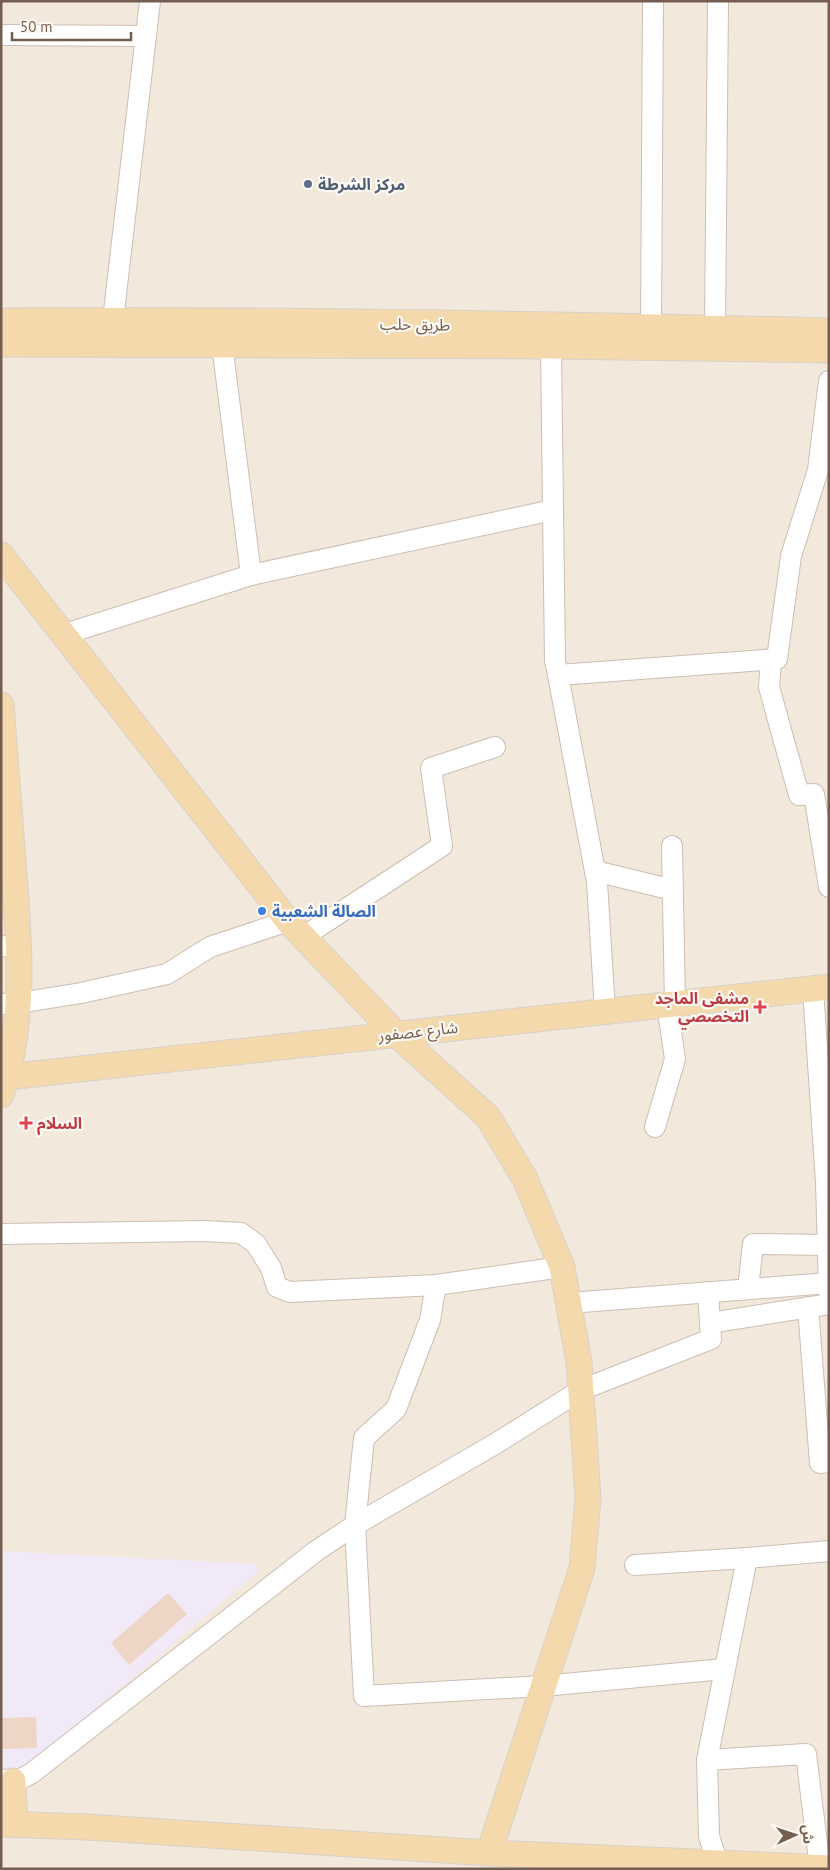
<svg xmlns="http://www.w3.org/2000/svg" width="830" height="1870" font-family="'PT Sans','Noto Sans Arabic',sans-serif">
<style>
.residential{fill:#f2e8db}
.education{fill:#f2e9f8}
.building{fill:#eed6c6}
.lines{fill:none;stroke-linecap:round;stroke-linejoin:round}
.minor-casing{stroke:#cdbeb3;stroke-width:22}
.major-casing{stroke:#d8d2ce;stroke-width:27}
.minor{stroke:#fff;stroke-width:20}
.major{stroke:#f3d9ac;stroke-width:25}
.service-dot{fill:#5c6f8a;stroke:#fefaf3;stroke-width:2}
.shop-dot{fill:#3f7fe0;stroke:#fefaf3;stroke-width:2}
.health-dot{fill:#e0444e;stroke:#fefaf3;stroke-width:2}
.labels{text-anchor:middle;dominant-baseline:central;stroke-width:4.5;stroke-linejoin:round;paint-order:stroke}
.service-label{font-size:16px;font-weight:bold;fill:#4e5e75;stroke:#fefaf3;text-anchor:start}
.street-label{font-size:16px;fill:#755e51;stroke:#fefaf3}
.shop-label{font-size:16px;font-weight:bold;fill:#366cbe;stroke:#fefaf3;text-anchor:start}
.health-label{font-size:16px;font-weight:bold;fill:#be3a42;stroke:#fefaf3;text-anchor:end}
</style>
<rect width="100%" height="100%" fill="#fbf6ec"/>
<!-- residential -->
<rect class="residential" x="1" y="1" width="828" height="1868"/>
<!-- education -->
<polygon class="education" points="1,1551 256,1564 258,1572 20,1773 1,1768"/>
<!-- building -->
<g class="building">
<polygon points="168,1593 187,1614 129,1665 111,1643"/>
<polygon points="36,1717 37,1748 1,1749 1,1718"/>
</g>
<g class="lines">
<defs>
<g id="minor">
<polyline points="1,35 146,36"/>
<polyline points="113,320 150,1"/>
<polyline points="651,328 653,1"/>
<polyline points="715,328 718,1"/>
<polyline points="222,344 251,575"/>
<polyline points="553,510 555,661 558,675 777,659 791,556 818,470 829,381"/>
<polyline points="65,634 251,575 553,510 551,346"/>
<polyline points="771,660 769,687 799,795 814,794 829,887"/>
<polyline points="558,675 597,882 605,1011"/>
<polyline points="672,846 675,1004"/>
<polyline points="595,871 673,890"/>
<polyline points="303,937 442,846 431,768 495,747"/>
<polyline points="1,946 20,948"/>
<polyline points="813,989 826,1182 829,1292"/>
<polyline points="1,1004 19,1003 81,993 167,974 210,947 288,921"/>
<polyline points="655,1127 675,1059 667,1004"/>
<polyline points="1,1234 205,1231 241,1233 256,1244 271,1268 277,1287 290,1292 436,1285 562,1267"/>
<polyline points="436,1285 430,1320 396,1409 364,1438 355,1525 364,1696 543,1686 724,1669"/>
<polyline points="748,1289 753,1244 827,1245"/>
<polyline points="569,1303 829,1283"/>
<polyline points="808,1307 820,1463 829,1462"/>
<polyline points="710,1323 829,1304"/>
<polyline points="747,1558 829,1551"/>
<polyline points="635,1565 747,1558 707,1760 709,1836 718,1864"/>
<polyline points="707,1760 806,1754 820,1868"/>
<polyline points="1,1780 21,1779 32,1773 316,1551 355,1525 495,1444 581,1390 711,1339 708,1292"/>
</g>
<g id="major">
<path d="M1,321c276,-2 552,3 828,10"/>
<polyline points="1,344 551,346 829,350"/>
<polyline points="1,555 288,921 396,1034 488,1117 525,1179 562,1267 579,1362 588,1499 582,1568 489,1853"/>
<path d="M1,705c4,52 8,104 12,156 6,78 14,158 -12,234"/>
<polyline points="7,1077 829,987"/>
<polyline points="13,1781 15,1824"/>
<polyline points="1,1824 87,1827 489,1853 829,1868"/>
</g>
</defs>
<!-- minor casing -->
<use href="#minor" class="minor-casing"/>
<!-- major casing -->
<use href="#major" class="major-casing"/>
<!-- minor -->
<use href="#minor" class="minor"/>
<!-- major -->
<use href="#major" class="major"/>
</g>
<!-- markers -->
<circle class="service-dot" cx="308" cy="184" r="5"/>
<circle class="shop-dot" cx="262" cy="911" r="5"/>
<g class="health-dot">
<path d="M757.5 999.5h5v5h5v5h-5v5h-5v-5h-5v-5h5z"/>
<path d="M23.5 1115.5h5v5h5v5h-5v5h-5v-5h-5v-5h5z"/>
</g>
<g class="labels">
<!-- service labels -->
<g class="service-label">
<text x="318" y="184">مركز الشرطة</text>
</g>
<!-- street labels -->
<g class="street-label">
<text transform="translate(415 324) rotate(1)">طريق حلب</text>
<text transform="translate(418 1031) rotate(-6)">شارع عصفور</text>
</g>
<!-- shop labels -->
<g class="shop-label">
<text x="272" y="911">الصالة الشعبية</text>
</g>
<!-- health labels -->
<g class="health-label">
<text x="749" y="998">مشفى الماجد<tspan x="749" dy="18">التخصصي</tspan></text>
<text x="37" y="1123" text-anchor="start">السلام</text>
</g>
</g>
<!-- border -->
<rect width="830" height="1870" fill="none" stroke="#755e51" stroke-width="5"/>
<!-- north arrow -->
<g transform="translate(795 1835) rotate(87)" stroke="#fefaf3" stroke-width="4" paint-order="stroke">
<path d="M0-4L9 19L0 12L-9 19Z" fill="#755e51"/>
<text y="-8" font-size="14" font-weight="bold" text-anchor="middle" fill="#755e51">ش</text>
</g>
<!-- scale -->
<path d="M12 32v8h119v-8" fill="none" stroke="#755e51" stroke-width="2.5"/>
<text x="20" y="32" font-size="15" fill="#755e51" stroke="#fefaf3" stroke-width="4" paint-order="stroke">50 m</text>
</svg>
